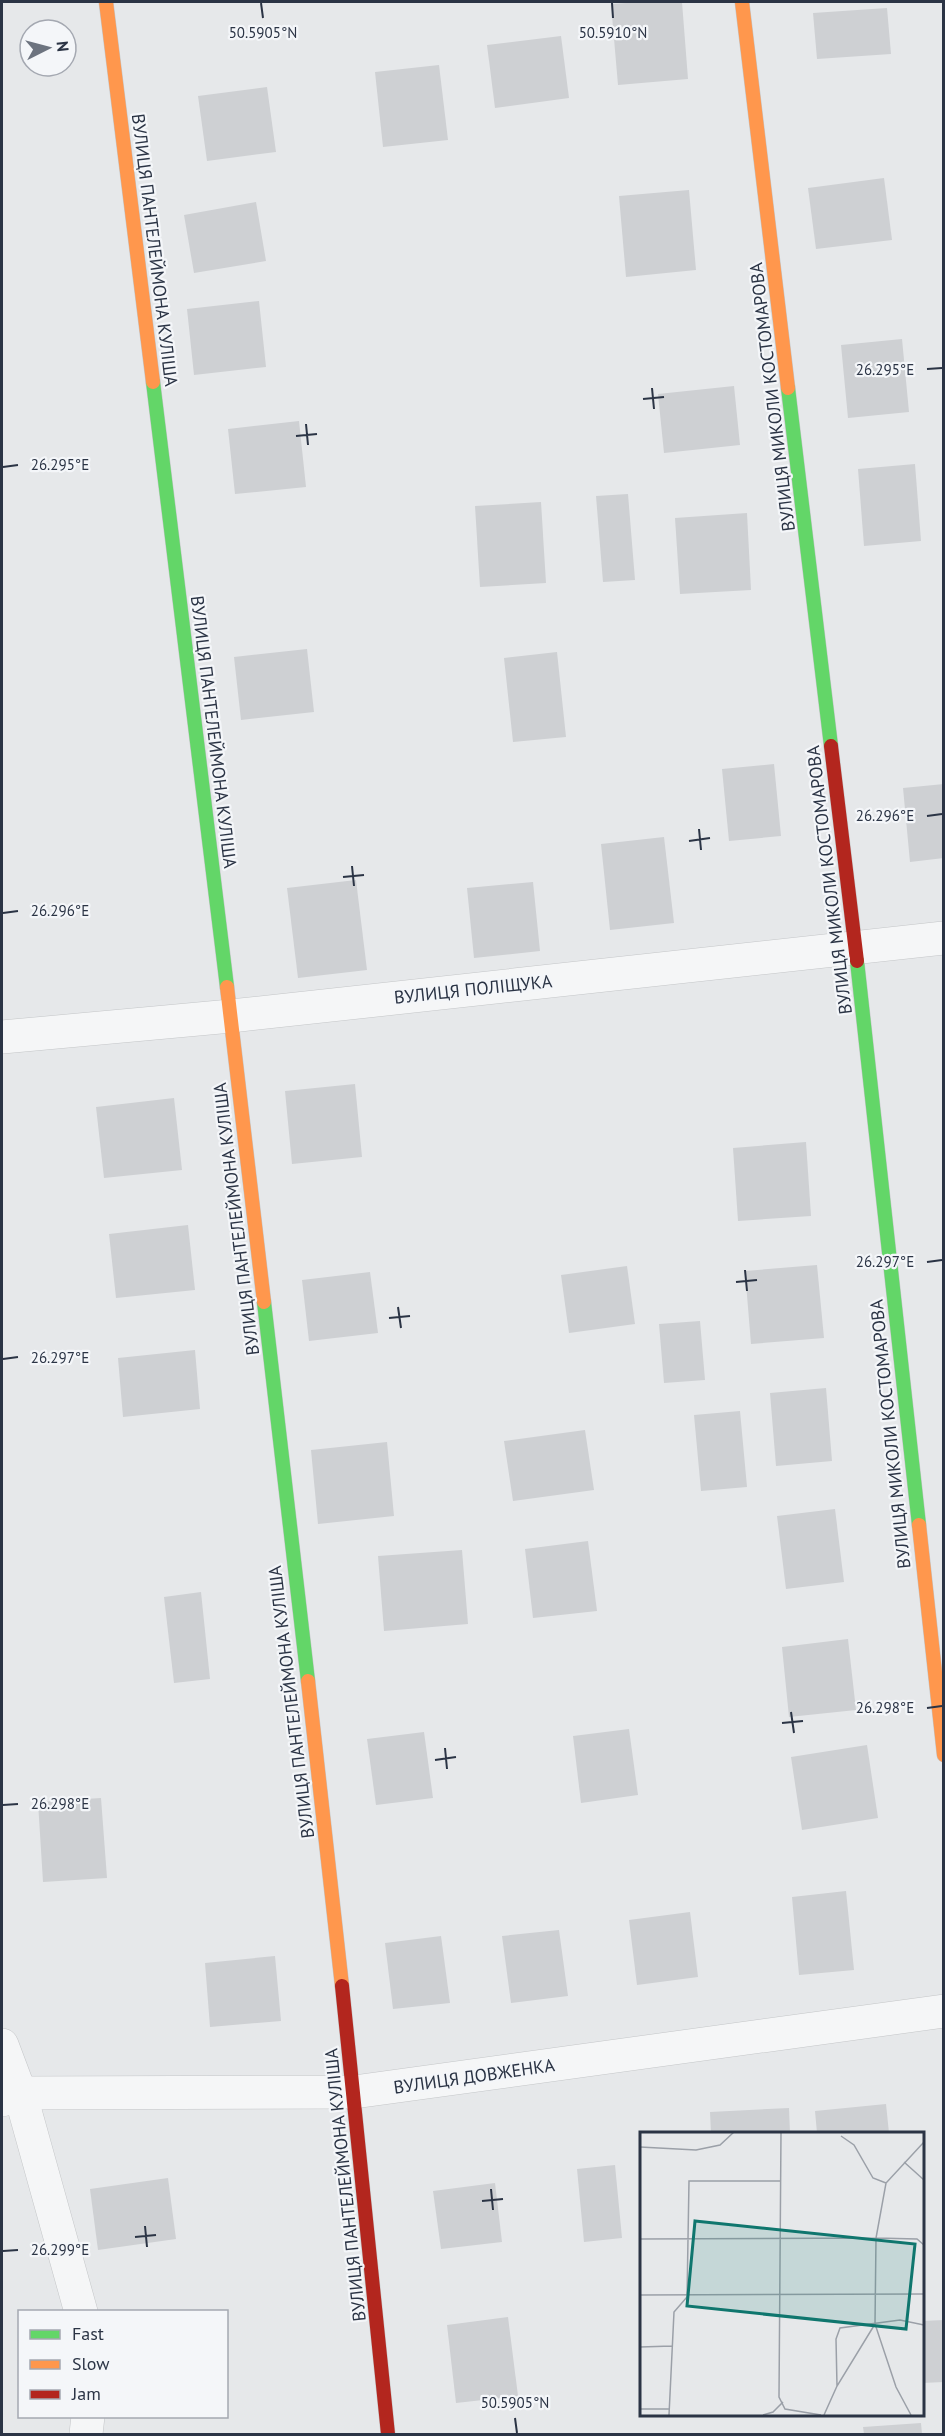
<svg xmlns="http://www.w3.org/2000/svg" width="945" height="2436" font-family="'PT Sans',sans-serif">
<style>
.building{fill:#ced0d3}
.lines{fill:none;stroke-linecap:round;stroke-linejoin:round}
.street-casing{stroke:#c4c6c8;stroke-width:34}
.fast-casing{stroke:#c4c6c8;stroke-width:15}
.slow-casing{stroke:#c4c6c8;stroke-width:15}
.jam-casing{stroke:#c4c6c8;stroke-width:15}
.street{stroke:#f5f6f7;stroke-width:33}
.fast{stroke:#63d668;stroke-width:14}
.slow{stroke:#ff974d;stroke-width:14}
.jam{stroke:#b3261e;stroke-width:14}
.ticks{fill:none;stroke:#2b3445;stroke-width:2}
.labels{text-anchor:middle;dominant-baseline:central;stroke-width:4.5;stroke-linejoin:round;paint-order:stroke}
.street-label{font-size:18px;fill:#2b3445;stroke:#f4f6f9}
.inset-road{fill:none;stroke:#9ba0a8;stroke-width:1.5}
.view{fill:#0f766e;fill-opacity:0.15;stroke:#0f766e;stroke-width:3}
.inset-edge{fill:none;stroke:#2b3445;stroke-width:3}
.ticks-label{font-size:15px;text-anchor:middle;fill:#2b3445;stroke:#f4f6f9;stroke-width:4.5;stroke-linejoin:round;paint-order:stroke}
</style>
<rect width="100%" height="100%" fill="#e6e8ea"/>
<!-- building -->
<g class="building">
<polygon points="641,2 682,2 688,79 618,85 611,4"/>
<polygon points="887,8 891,54 817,59 813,13"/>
<polygon points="561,36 569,98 495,108 487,45"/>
<polygon points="439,65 448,140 383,147 375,72"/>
<polygon points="267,87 276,152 207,161 198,96"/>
<polygon points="884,178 892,240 816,249 808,188"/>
<polygon points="689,190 696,270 626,277 619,196"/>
<polygon points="256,202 266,261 194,273 184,215"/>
<polygon points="259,301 266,367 194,375 187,309"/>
<polygon points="902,339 909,412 848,418 841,345"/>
<polygon points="734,386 740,445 664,453 658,394"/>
<polygon points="299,421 306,487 235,494 228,429"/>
<polygon points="915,464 921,541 864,546 858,469"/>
<polygon points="628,494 635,580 603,582 596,496"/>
<polygon points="541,502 546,583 480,587 475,506"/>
<polygon points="747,513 751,590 680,594 675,518"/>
<polygon points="307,649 314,712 241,720 234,657"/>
<polygon points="557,652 566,737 513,742 504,658"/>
<polygon points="774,764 781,836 729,841 722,769"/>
<polygon points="944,784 944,858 910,862 903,788"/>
<polygon points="664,837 674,923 610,930 601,844"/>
<polygon points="356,880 367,970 298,978 287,888"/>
<polygon points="533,882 540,951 474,958 467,888"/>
<polygon points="355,1084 362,1157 292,1164 285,1091"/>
<polygon points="174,1098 182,1170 104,1178 96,1107"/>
<polygon points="806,1142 811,1216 738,1221 733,1148"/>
<polygon points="188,1225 195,1290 116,1298 109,1234"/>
<polygon points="817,1265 824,1338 751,1344 745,1271"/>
<polygon points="627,1266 635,1324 569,1333 561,1275"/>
<polygon points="370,1272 378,1333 309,1341 302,1280"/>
<polygon points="700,1321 705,1380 664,1383 659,1324"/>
<polygon points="195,1350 200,1409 123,1417 118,1358"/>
<polygon points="826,1388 832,1461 776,1466 770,1393"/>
<polygon points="740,1411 747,1487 701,1491 694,1415"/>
<polygon points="585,1430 594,1490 513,1501 504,1441"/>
<polygon points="387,1442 394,1516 318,1524 311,1450"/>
<polygon points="835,1509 844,1582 786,1589 777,1516"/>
<polygon points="588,1541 597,1611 533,1618 525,1549"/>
<polygon points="462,1550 468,1624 384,1631 378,1556"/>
<polygon points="201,1592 210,1679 174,1683 164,1597"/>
<polygon points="848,1639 856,1710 789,1717 782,1647"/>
<polygon points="629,1729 638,1795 581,1803 573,1736"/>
<polygon points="424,1732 433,1798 376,1805 367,1739"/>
<polygon points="867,1745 878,1818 802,1830 791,1757"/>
<polygon points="101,1798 107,1878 43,1882 38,1802"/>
<polygon points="846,1891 854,1970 799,1975 792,1897"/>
<polygon points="690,1912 698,1977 637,1985 629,1920"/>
<polygon points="559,1930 568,1996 511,2003 502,1936"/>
<polygon points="441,1936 450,2003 393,2009 385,1943"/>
<polygon points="275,1956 281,2021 210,2027 205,1963"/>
<polygon points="886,2104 889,2133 817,2133 815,2111"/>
<polygon points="789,2108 790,2133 711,2133 710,2112"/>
<polygon points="615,2165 622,2238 584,2242 577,2169"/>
<polygon points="168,2178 176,2239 98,2250 90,2189"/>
<polygon points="495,2183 502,2242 441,2249 433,2191"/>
<polygon points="508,2317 518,2396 456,2403 447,2325"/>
<polygon points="944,2320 944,2382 922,2383 922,2321"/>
<polygon points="921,2423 922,2434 864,2434 863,2427"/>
</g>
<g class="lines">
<defs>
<g id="street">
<polyline points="2,1037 231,1016 944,938"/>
<polyline points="2,2045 20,2093 81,2312"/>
<polyline points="2,2100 20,2093 354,2092 944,2011"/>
<polyline points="86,2434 88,2416"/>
</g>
<g id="fast">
<polyline points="153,382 227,987"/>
<polyline points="788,388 831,746"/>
<polyline points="857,961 919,1525"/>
<polyline points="264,1302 308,1681"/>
</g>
<g id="slow">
<polyline points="106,2 153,382"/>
<polyline points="742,2 788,388"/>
<polyline points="227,987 264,1302"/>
<polyline points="919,1525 944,1755"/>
<polyline points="308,1681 342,1986"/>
</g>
<g id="jam">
<polyline points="831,746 857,961"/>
<polyline points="342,1986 388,2434"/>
</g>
</defs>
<!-- street casing -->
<use href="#street" class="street-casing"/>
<!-- fast casing -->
<use href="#fast" class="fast-casing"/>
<!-- slow casing -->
<use href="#slow" class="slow-casing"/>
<!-- jam casing -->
<use href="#jam" class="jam-casing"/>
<!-- street -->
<use href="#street" class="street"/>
<!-- fast -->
<use href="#fast" class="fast"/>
<!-- slow -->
<use href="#slow" class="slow"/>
<!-- jam -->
<use href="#jam" class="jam"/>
</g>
<!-- ticks -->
<path class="ticks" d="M261,3l2,15M612,3l1,15M927,369l15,-1M652,388l2,21M643,399l21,-2M306,424l2,21M296,436l21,-2M3,467l15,-2M927,816l15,-2M699,829l2,21M689,841l21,-3M352,866l2,20M343,877l21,-2M3,913l15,-2M927,1262l15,-2M745,1270l2,21M736,1282l21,-2M398,1307l3,21M389,1318l21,-2M3,1359l15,-2M927,1708l15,-2M791,1712l3,21M782,1723l21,-2M445,1748l2,21M435,1760l21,-3M3,1805l15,-1M491,2189l2,21M482,2201l21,-2M145,2226l2,21M135,2237l21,-2M3,2251l15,-1M515,2418l2,15"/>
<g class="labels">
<!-- street labels -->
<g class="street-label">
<text transform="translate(155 250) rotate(83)">ВУЛИЦЯ ПАНТЕЛЕЙМОНА КУЛІША</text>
<text transform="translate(772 397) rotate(-97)">ВУЛИЦЯ МИКОЛИ КОСТОМАРОВА</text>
<text transform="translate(214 732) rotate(83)">ВУЛИЦЯ ПАНТЕЛЕЙМОНА КУЛІША</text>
<text transform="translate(829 880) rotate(-97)">ВУЛИЦЯ МИКОЛИ КОСТОМАРОВА</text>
<text transform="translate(473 989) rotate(-6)">ВУЛИЦЯ ПОЛІЩУКА</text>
<text transform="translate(236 1219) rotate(-97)">ВУЛИЦЯ ПАНТЕЛЕЙМОНА КУЛІША</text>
<text transform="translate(890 1434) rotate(-96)">ВУЛИЦЯ МИКОЛИ КОСТОМАРОВА</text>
<text transform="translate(291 1702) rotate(-97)">ВУЛИЦЯ ПАНТЕЛЕЙМОНА КУЛІША</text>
<text transform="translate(474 2076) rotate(-8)">ВУЛИЦЯ ДОВЖЕНКА</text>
<text transform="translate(345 2185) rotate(-96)">ВУЛИЦЯ ПАНТЕЛЕЙМОНА КУЛІША</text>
</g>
</g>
<!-- overview -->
<g transform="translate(640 2132)">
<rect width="284" height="284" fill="#e6e8ea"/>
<path class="inset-road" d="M141,0l-2,265 6,12 36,6M201,4l13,9 19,33 13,5M0,15l56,3 24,-5 14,-13M264,30l20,18M0,107l236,-1 41,1 7,6M0,163l284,-1M47,165l2,-116h92M0,215l32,-1M197,254l-1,-47 4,-11 60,-8 24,5M0,277h29M29,283l5,-103 13,-15M123,283l10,-3 10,-10M184,283l13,-29 38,-62M271,283l-15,-28 -21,-63 1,-86 10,-55 38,-41"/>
<path class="view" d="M55,89l220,23 -9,85 -219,-23z"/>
<rect width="284" height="284" class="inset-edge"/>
</g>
<g class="ticks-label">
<text x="263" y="38">50.5905°N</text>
<text x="613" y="38">50.5910°N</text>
<text x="885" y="375">26.295°E</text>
<text x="60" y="470">26.295°E</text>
<text x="885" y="821">26.296°E</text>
<text x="60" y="916">26.296°E</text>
<text x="885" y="1267">26.297°E</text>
<text x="60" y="1363">26.297°E</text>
<text x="885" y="1713">26.298°E</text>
<text x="60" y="1809">26.298°E</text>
<text x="60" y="2255">26.299°E</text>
<text x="515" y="2408">50.5905°N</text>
</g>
<!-- border -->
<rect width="945" height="2436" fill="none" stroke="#2b3445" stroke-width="6"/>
<!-- legend -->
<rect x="18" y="2310" width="210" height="108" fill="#f4f6f9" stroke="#a4a8b1" stroke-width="1.5"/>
<rect x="30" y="2330" width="30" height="9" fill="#63d668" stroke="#a4a8b1" stroke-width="1.5"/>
<text x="72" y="2340" font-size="18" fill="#2b3445">Fast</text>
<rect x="30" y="2360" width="30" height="9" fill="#ff974d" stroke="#a4a8b1" stroke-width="1.5"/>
<text x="72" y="2370" font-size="18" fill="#2b3445">Slow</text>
<rect x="30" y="2390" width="30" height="9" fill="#b3261e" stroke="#a4a8b1" stroke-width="1.5"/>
<text x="72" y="2400" font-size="18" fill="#2b3445">Jam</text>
<!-- north arrow -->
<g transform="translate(48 48) rotate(84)"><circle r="28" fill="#f4f6f9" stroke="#a4a8b1" stroke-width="1.5"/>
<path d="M0-4.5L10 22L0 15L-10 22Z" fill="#6c737f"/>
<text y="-9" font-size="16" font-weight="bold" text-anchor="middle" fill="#2b3445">N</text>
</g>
</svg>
